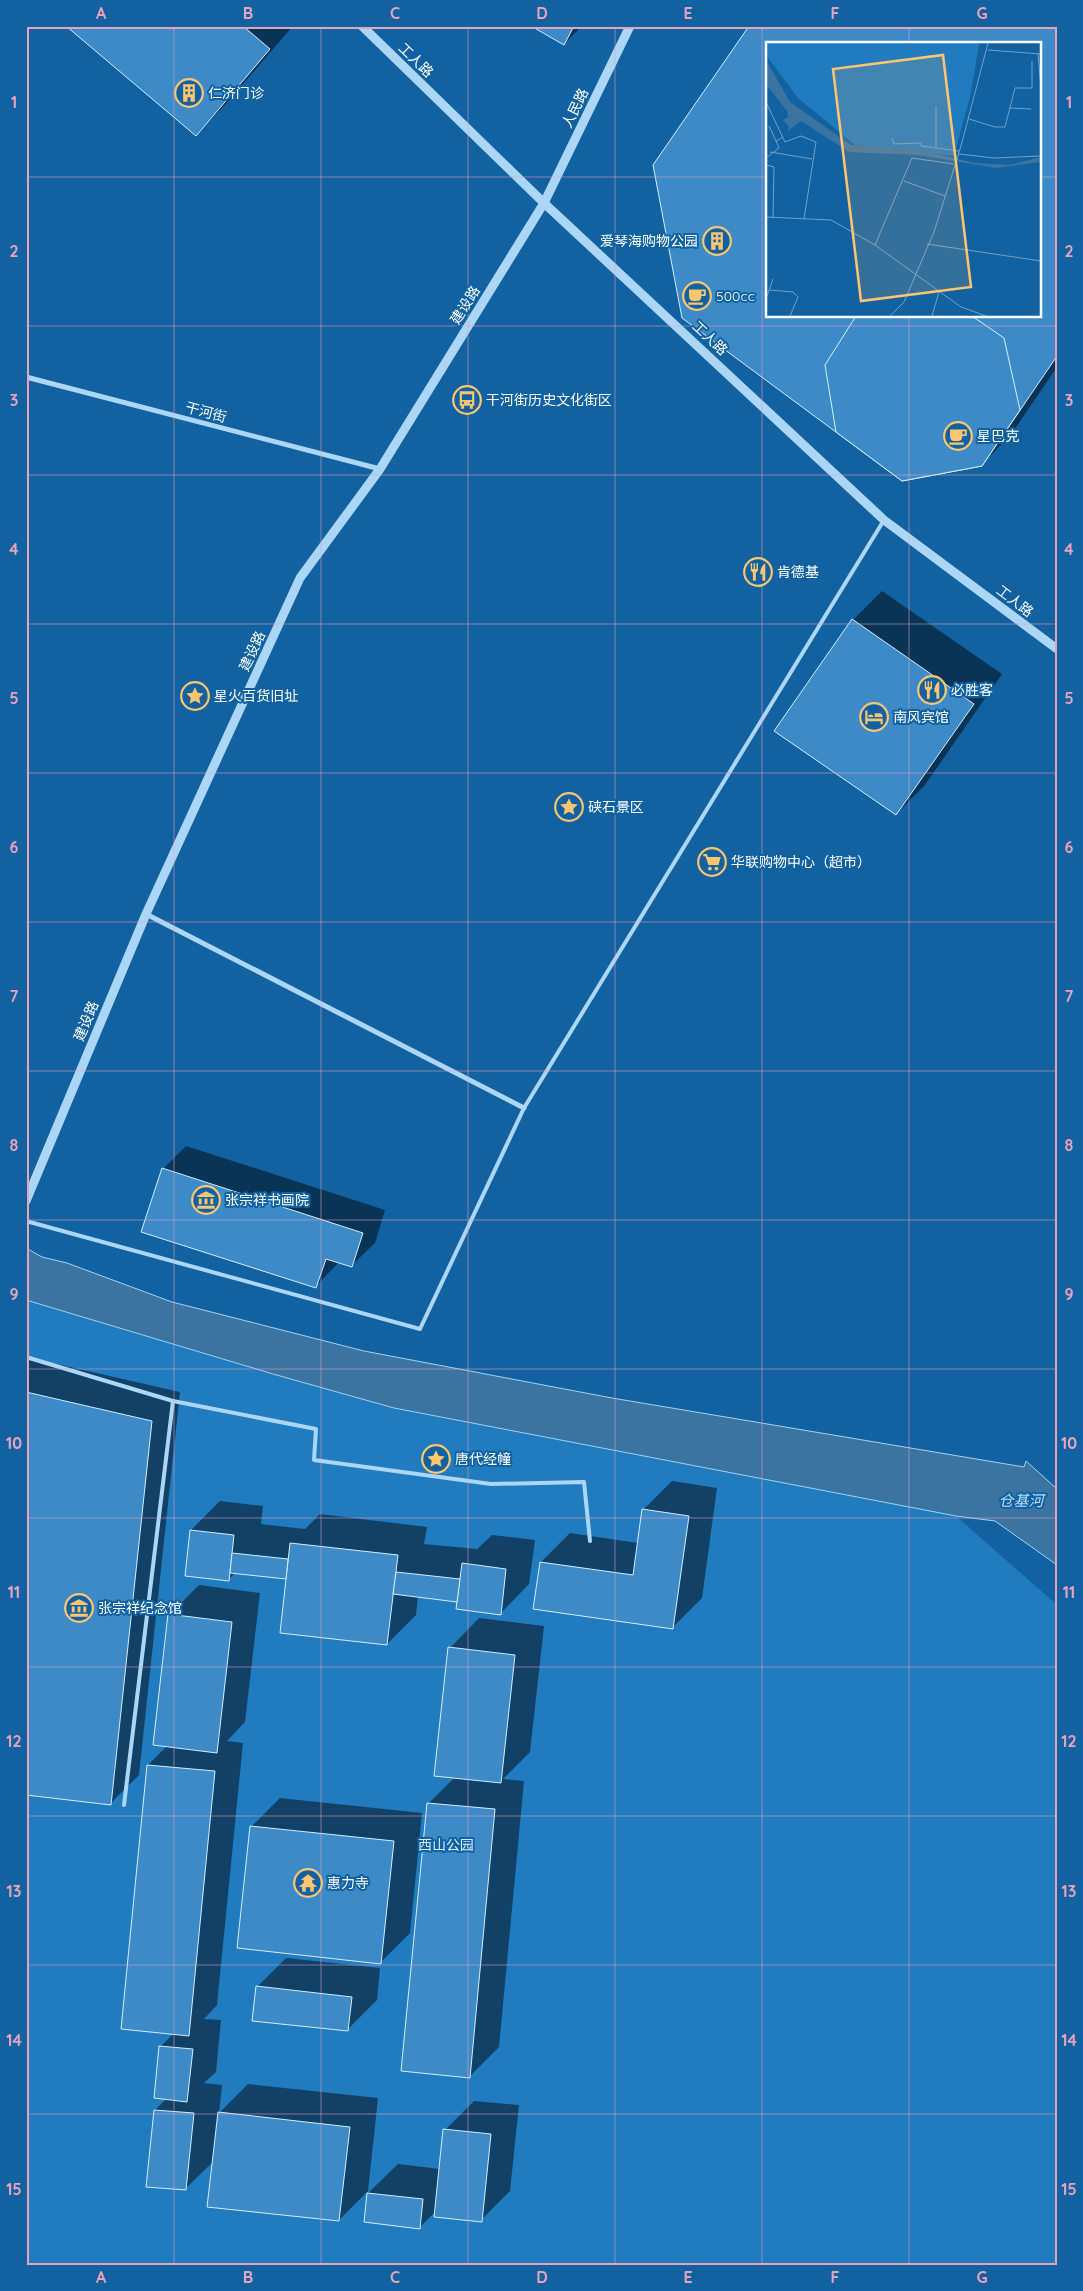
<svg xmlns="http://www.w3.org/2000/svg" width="1083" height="2291" font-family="Quicksand,'Noto Sans SC',sans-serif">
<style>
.green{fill:#217bbf}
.water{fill:#3c74a1;stroke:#9ed3f8}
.shadow{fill:#0007;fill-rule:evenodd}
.building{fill:#3c8bc8;stroke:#d5edfe;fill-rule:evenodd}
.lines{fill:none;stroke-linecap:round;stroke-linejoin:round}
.service{stroke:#acd6f5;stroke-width:4}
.minor{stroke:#acd6f5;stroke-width:5}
.tertiary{stroke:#acd6f5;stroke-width:9}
.grid{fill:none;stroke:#e7a3bd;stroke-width:1;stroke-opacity:0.55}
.labels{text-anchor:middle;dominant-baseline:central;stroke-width:4;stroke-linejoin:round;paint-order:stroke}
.street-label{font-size:14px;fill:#fff;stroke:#1262a2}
.poi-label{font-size:14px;fill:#fff;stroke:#1262a2;text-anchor:start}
.park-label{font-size:14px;fill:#d5edfe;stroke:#1262a2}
.water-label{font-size:15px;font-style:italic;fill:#b9dffb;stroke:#1262a2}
.inset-road{fill:none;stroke:#71a1c7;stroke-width:1}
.view{fill:#ffc570;fill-opacity:0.15;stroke:#ffc570;stroke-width:2.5}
.inset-edge{fill:none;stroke:#fff;stroke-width:2.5}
.neatline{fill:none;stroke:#e7a3bd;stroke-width:2}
.grid-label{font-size:16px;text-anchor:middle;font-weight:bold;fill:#e7a3bd}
</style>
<rect width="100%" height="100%" fill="#1262a2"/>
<!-- green -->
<polygon class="green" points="26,1300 273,1374 394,1408 956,1516 1057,1605 1057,2265 26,2265"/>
<!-- water -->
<polygon class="water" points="26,1248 42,1257 67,1263 172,1302 364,1351 612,1398 1024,1467 1026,1461 1057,1489 1057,1565 995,1521 956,1516 394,1408 273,1374 26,1300"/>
<!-- shadow -->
<g class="shadow">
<polygon points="68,26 293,26 224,106 196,135"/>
<polygon points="534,26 582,26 564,44"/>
<path d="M750,26h307v341l-47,69 -29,29 -298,-148zM767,44h272v272h-272z"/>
<polygon points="882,591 1002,674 925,785 896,814 776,731 853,620"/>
<polygon points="186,1146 385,1210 375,1243 352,1265 339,1262 316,1286 163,1169"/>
<polygon points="26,1357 180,1392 139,1775 110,1804 26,1794"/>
<polygon points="672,1481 717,1488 702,1598 673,1627 541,1562 570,1533 638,1543 643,1510"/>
<polygon points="220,1501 263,1506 261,1524 305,1529 320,1514 427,1527 424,1544 477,1549 492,1535 535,1540 529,1584 500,1614 458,1601 418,1596 416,1615 387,1644 287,1578 236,1572 228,1580 191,1530"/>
<polygon points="199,1585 260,1593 245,1722 227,1741 243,1743 217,2005 204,2019 221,2020 216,2072 204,2083 222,2085 219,2113 248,2084 378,2098 368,2191 339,2220 214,2161 185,2189 155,2110 167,2098 160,2047 174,2033 148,1765 168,1745 170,1614"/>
<polygon points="479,1618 544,1626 530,1752 503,1779 524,1781 499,2047 470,2076 428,1804 455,1777 450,1648"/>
<polygon points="280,1798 422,1813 410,1933 381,1962 251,1827"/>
<polygon points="286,1958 380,1968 377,2000 348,2029 257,1987"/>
<polygon points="474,2101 519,2105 510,2191 481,2220 436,2211 419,2228 368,2193 398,2164 440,2169 445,2130"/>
</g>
<!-- building -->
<g class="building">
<polygon points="66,26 243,26 270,49 196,136"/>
<polygon points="531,26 574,26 564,45"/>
<path d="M749,26h308v330l-75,110 -80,15 -220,-163 -29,-153zM767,44h272v272h-272z"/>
<polygon points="856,316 972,316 1004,338 1020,410 982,466 902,481 836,432 825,365"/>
<polygon points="852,619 974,704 896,815 774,731"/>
<polygon points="162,1168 363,1233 352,1267 326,1259 316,1288 141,1232"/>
<polygon points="26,1392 152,1421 111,1805 26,1795"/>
<polygon points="642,1509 689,1516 673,1629 533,1609 540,1562 633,1575"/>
<polygon points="190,1530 234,1535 229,1581 185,1576"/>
<polygon points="290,1543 398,1555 387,1645 280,1633"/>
<polygon points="232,1553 288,1559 286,1579 230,1573"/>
<polygon points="462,1563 506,1569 501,1615 456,1609"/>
<polygon points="396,1572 460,1579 457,1602 393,1594"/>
<polygon points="168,1614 232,1622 217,1753 153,1745"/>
<polygon points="448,1647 515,1655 501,1783 434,1776"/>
<polygon points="147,1765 215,1771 189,2036 121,2029"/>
<polygon points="427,1803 495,1809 470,2078 401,2071"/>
<polygon points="250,1826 394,1841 381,1964 237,1948"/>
<polygon points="256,1986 352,1997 348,2031 252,2021"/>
<polygon points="159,2046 193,2049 187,2102 154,2098"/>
<polygon points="154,2110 194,2113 186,2190 146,2187"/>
<polygon points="218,2112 350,2127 339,2221 207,2207"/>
<polygon points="443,2129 491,2134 482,2222 434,2217"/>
<polygon points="367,2193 423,2199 420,2229 364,2222"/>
</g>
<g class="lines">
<!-- service -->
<g class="service">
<polyline points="26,1221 420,1329 524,1108 884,520"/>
<polyline points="26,1357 173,1401 316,1429 314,1460 491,1484 584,1482 590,1541"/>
<polyline points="124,1805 173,1401"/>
</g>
<!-- minor -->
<g class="minor">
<polyline points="26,377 380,469"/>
<polyline points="146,914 524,1108"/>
</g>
<!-- tertiary -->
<g class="tertiary">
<polyline points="362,26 544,203 884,520 1057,649"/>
<polyline points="26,1201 146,914 300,578 380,469 544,203 630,26"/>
</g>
</g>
<!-- grid -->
<path class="grid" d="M174,26v2239M321,26v2239M468,26v2239M615,26v2239M762,26v2239M909,26v18M26,177h741M1039,177h18M909,316v1949M26,326h1031M26,475h1031M26,624h1031M26,773h1031M26,922h1031M26,1071h1031M26,1220h1031M26,1369h1031M26,1518h1031M26,1667h1031M26,1816h1031M26,1965h1031M26,2114h1031"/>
<!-- icons -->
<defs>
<symbol id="building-ring" viewBox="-11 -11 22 22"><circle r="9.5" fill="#1262a2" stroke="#ffc570" stroke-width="1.5"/><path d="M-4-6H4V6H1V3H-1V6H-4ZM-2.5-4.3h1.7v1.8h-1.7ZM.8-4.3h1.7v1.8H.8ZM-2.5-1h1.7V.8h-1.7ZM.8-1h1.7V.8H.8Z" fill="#ffc570"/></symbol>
<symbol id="cafe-ring" viewBox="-11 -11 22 22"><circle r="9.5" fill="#1262a2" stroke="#ffc570" stroke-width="1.5"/><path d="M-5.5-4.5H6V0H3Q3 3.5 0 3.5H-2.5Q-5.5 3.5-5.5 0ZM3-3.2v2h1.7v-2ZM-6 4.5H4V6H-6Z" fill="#ffc570"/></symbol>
<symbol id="bus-ring" viewBox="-11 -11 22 22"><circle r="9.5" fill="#1262a2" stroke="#ffc570" stroke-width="1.5"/><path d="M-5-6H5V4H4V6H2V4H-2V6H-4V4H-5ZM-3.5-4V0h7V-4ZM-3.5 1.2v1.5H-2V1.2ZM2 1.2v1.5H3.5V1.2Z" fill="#ffc570"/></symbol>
<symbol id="restaurant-ring" viewBox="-11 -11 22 22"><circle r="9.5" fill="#1262a2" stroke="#ffc570" stroke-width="1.5"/><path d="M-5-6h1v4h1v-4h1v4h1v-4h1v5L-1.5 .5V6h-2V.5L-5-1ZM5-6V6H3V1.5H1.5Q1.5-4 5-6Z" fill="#ffc570"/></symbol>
<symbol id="sight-ring" viewBox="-11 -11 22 22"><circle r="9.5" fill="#1262a2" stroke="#ffc570" stroke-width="1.5"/><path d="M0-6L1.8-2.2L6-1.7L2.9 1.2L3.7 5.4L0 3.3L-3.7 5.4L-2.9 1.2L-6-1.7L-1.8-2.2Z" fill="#ffc570"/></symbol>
<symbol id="hotel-ring" viewBox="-11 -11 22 22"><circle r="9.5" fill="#1262a2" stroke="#ffc570" stroke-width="1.5"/><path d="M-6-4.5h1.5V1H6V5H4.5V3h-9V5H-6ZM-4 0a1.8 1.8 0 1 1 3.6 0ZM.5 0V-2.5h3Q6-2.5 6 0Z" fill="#ffc570"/></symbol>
<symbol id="supermarket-ring" viewBox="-11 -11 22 22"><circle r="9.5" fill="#1262a2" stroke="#ffc570" stroke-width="1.5"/><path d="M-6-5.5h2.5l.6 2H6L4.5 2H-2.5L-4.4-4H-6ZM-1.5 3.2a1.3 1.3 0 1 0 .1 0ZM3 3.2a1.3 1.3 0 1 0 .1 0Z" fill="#ffc570"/></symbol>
<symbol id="museum-ring" viewBox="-11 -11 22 22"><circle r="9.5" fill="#1262a2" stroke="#ffc570" stroke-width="1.5"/><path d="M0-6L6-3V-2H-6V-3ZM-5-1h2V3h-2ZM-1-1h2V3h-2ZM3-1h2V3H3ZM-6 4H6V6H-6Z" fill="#ffc570"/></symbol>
<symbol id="temple-ring" viewBox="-11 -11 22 22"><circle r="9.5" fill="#1262a2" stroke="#ffc570" stroke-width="1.5"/><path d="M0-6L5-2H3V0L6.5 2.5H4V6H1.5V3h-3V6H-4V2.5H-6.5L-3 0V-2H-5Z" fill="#ffc570"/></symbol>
</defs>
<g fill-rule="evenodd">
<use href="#building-ring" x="173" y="77" width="32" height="32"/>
<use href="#building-ring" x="701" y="225" width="32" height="32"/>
<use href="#cafe-ring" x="681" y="280" width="32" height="32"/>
<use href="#bus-ring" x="451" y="384" width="32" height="32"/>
<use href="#cafe-ring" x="942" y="420" width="32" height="32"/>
<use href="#restaurant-ring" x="742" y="556" width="32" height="32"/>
<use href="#restaurant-ring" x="916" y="674" width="32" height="32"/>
<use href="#sight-ring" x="179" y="680" width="32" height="32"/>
<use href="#hotel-ring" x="858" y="701" width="32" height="32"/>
<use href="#sight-ring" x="553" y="791" width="32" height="32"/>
<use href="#supermarket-ring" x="696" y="846" width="32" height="32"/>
<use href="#museum-ring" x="190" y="1184" width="32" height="32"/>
<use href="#sight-ring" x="420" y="1443" width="32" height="32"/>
<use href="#museum-ring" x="63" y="1592" width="32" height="32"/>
<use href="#temple-ring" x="292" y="1867" width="32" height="32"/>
</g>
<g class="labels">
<!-- street labels -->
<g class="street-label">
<text transform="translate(416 60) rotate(44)">工人路</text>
<text transform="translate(575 108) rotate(-64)">人民路</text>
<text transform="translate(465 305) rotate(-58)">建设路</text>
<text transform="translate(710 338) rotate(43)">工人路</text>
<text transform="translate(206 412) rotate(15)">干河街</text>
<text transform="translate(1015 601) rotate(37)">工人路</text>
<text transform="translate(252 651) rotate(-65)">建设路</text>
<text transform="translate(86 1021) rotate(-67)">建设路</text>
</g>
<!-- poi labels -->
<g class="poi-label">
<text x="208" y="93">仁济门诊</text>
<text x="698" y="241" text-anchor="end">爱琴海购物公园</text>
<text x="716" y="296">500cc</text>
<text x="486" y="400">干河街历史文化街区</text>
<text x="977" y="436">星巴克</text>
<text x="777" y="572">肯德基</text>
<text x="951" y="690">必胜客</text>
<text x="214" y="696">星火百货旧址</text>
<text x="893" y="717">南风宾馆</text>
<text x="588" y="807">硖石景区</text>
<text x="731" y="862">华联购物中心（超市）</text>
<text x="225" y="1200">张宗祥书画院</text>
<text x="455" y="1459">唐代经幢</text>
<text x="98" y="1608">张宗祥纪念馆</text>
<text x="327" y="1883">惠力寺</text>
</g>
<!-- park labels -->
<g class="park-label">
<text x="446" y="1845">西山公园</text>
</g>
<!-- water labels -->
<g class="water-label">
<text x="1021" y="1500">仓基河</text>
</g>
</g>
<!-- overview -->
<g transform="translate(766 42)">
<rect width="275" height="275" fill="#1262a2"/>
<path d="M0,1h213l-8,50 -17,63 -99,-11 -57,-47 -32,-43z" fill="#217bbf"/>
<path d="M0,18l24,42 61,43 63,4 61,14 34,2 28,-7h4v4l-45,6 -78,-13 -69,-3 -48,-31 -13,10 1,-5 -6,-6 5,-3 -1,-6 -21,-27z" fill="#3c74a1"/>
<path class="inset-road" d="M222,8l53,4M272,12l3,34M0,60l19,40 16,-6 15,6 -12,77M170,64v41M243,66l22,1M203,77l26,8h10l10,-39h17v-27M3,84l7,15M126,96l2,6 27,-1v3l38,5M4,110l42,7M193,112l35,4 47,-2M0,116l13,-10 -3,-7 7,-4M0,123l8,2 -1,50M138,139l41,15M0,175l65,3 44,25 86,62 25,9M161,202l114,17M109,203l37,-87 42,6M4,248l23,2 5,5 -8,19M0,257l7,-20M124,274l14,-14 30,-70 27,-86 27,-103M166,274l7,-24"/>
<path class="view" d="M177,13l28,232 -110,14 -28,-232z"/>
<rect width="275" height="275" class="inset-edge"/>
</g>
<!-- border -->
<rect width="1083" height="2291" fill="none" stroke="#1262a2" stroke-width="55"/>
<rect x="28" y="28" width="1028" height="2236" class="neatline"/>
<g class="grid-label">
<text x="101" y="19">A</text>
<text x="248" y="19">B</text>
<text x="395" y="19">C</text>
<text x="542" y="19">D</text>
<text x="688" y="19">E</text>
<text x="835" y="19">F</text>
<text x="982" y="19">G</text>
<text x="14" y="108">1</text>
<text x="1069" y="108">1</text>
<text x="14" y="257">2</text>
<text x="1069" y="257">2</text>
<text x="14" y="406">3</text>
<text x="1069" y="406">3</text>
<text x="14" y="555">4</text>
<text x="1069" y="555">4</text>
<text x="14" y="704">5</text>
<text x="1069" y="704">5</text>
<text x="14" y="853">6</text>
<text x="1069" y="853">6</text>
<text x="14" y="1002">7</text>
<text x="1069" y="1002">7</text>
<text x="14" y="1151">8</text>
<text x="1069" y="1151">8</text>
<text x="14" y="1300">9</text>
<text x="1069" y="1300">9</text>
<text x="14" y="1449">10</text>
<text x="1069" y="1449">10</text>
<text x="14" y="1598">11</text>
<text x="1069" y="1598">11</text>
<text x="14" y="1747">12</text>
<text x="1069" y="1747">12</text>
<text x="14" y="1897">13</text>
<text x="1069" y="1897">13</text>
<text x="14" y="2046">14</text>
<text x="1069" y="2046">14</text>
<text x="14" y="2195">15</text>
<text x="1069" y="2195">15</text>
<text x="101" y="2283">A</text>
<text x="248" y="2283">B</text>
<text x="395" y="2283">C</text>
<text x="542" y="2283">D</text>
<text x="688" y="2283">E</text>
<text x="835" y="2283">F</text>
<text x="982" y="2283">G</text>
</g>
</svg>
